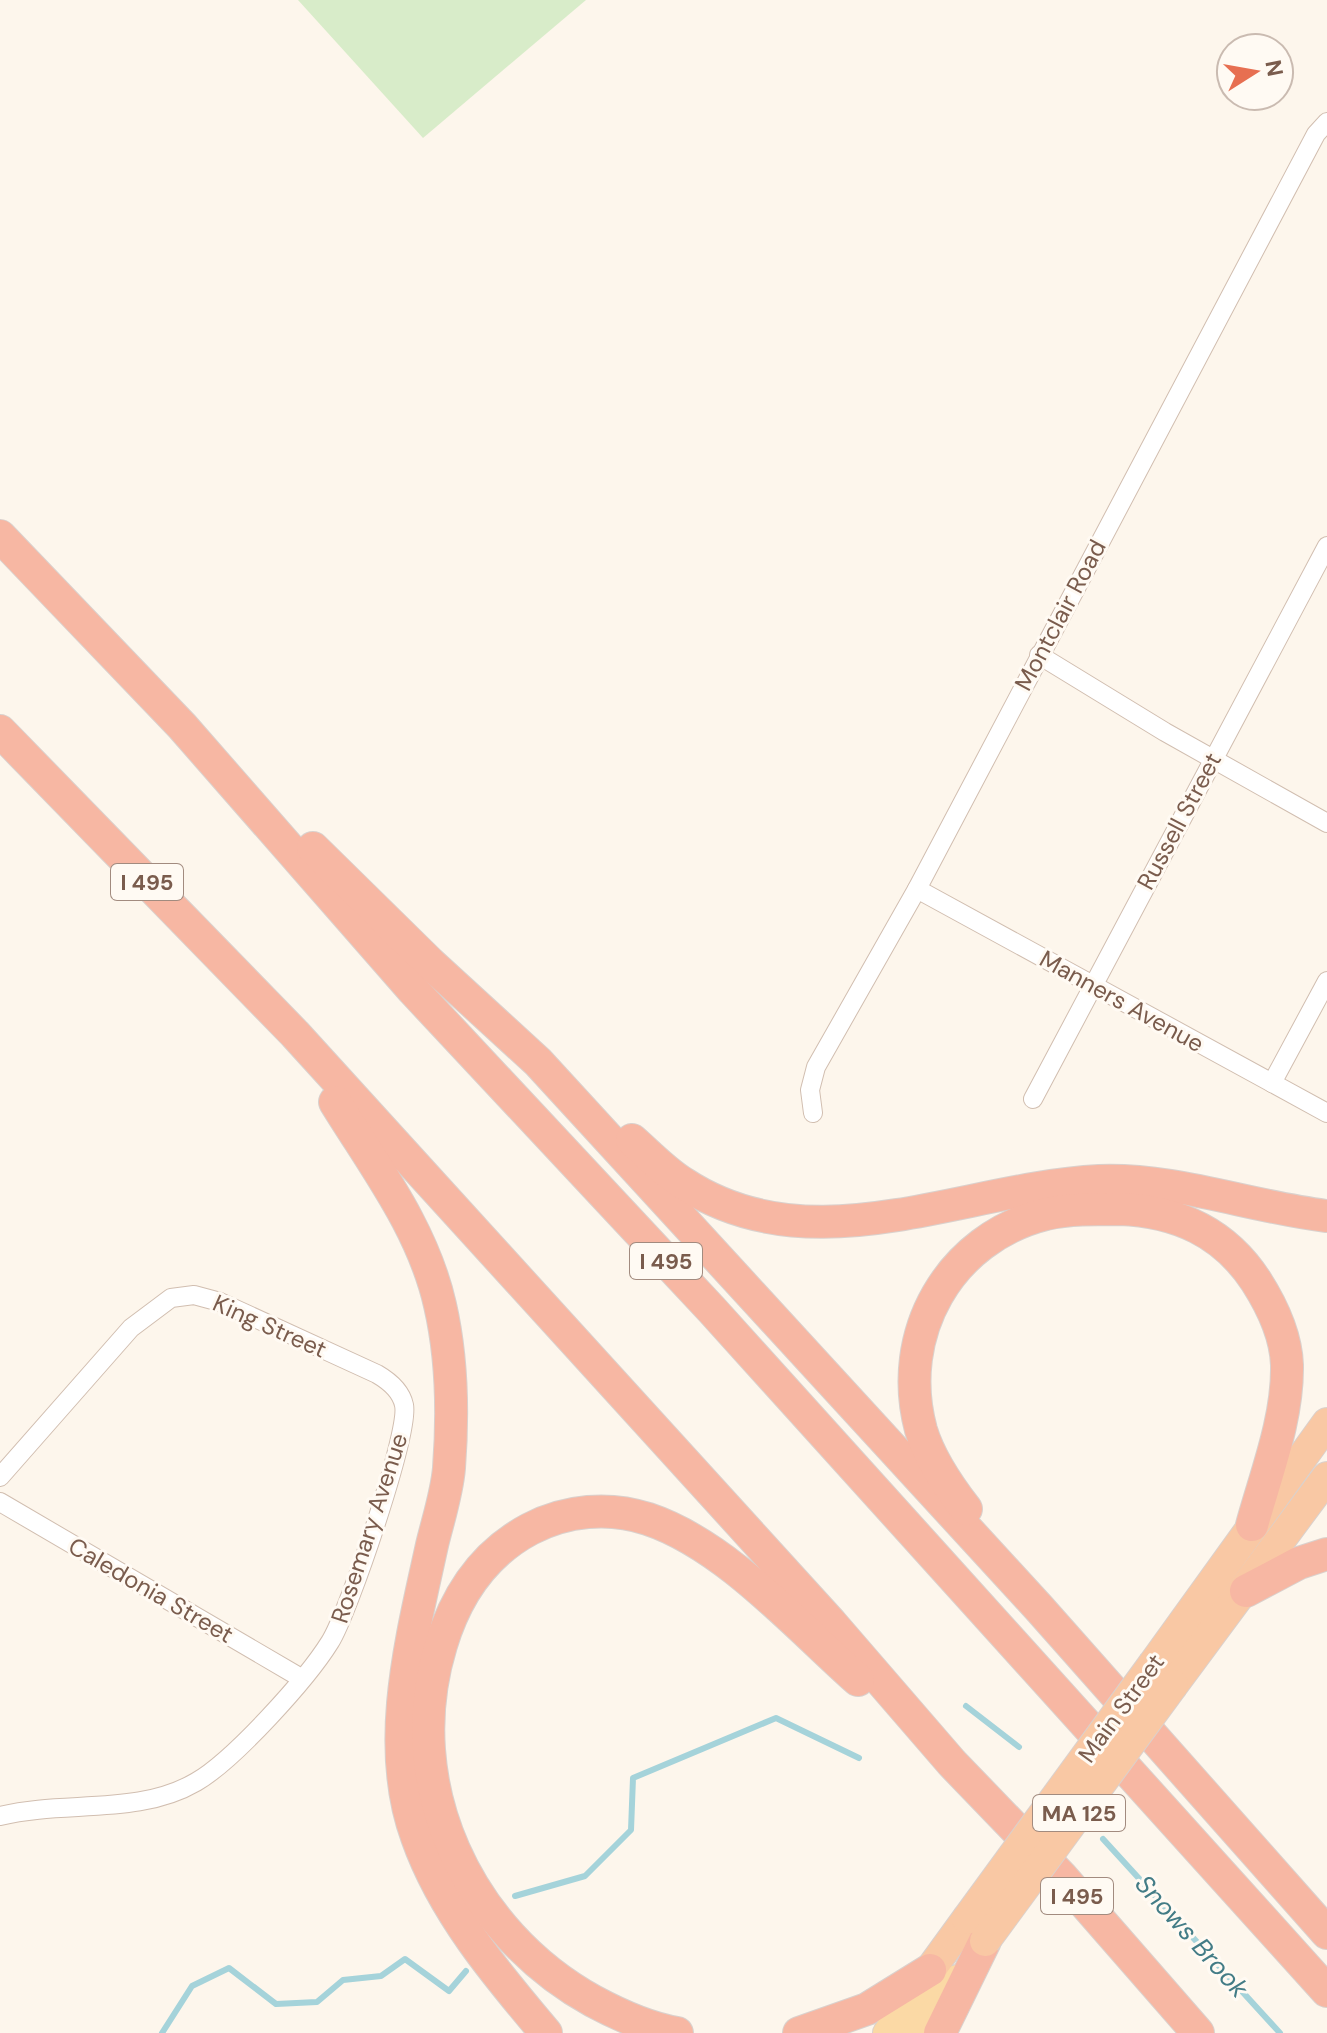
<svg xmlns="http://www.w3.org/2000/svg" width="1327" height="2033" font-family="'DM Sans',sans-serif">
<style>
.green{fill:#d8ecc9}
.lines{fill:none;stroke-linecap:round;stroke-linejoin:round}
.stream{stroke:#a5d3da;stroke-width:6}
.minor-casing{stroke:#d1beb0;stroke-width:20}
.primary-casing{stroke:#dad1cd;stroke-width:30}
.trunk-casing{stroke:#dad1cd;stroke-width:32}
.motorway-casing{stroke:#dad1cd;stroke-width:34}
.minor{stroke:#fff;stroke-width:18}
.primary{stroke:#fbd9a5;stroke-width:28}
.trunk{stroke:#f9c8a4;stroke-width:30}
.motorway{stroke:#f7b7a3;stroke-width:32}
.trunk-bridge-casing{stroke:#dad1cd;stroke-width:32;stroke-linecap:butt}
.trunk-bridge{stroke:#f9c8a4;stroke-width:30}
.labels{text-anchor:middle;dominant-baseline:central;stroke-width:6;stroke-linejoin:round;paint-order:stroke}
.shield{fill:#fffaf3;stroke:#a28b7f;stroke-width:2}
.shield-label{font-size:22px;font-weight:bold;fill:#7a5c4d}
.street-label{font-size:24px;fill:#7a5c4d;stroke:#fffaf3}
.water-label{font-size:26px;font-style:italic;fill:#437c86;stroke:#fffaf3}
</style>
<rect width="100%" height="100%" fill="#fdf6ec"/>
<!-- green -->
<polygon class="green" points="298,0 586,0 423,138"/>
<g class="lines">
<!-- stream -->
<g class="stream">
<polyline points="966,1706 1019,1747"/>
<polyline points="1103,1839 1280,2033"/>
<polyline points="515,1896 585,1876 631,1830 633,1778 776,1718 859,1758"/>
<polyline points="162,2033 192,1986 229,1968 276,2004 317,2002 343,1980 381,1976 405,1959 449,1991 466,1971"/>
</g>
<defs>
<g id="minor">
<polyline points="1039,655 1165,732 1327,823"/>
<polyline points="917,889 1327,1113"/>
<polyline points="1272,1083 1327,981"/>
<polyline points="1033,1099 1327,546"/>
<polyline points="813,1113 810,1090 816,1067 917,889 1316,134 1327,122"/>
<path d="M0,1477l131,-149 40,-30 23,-3 26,7 157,72c12,7 24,17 27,31 6,27 -56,209 -74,237 -23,37 -96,118 -134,140 -58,34 -132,18 -196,34"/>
<polyline points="0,1502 301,1678"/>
</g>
<g id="primary">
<polyline points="887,2033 930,1971"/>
<polyline points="917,2033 957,1979"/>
</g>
<g id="trunk">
<polyline points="1154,1663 1327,1423"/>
<polyline points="1173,1685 1327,1477"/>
<polyline points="930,1970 967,1919"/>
</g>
<g id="motorway">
<polyline points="0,536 182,726 413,990 712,1310 1327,1991"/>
<polyline points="0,731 295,1034 831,1623 952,1763 1061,1876 1198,2033"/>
<polyline points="313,848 430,963 538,1062 1039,1608 1327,1933"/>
<path d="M335,1102c40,65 88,127 105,203 12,52 13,110 9,163 -2,25 -11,52 -17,77 -20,92 -49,200 -15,292 26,74 79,137 129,196"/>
<path d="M632,1140c16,14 33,32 51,43 129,85 278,5 416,-2 78,-3 151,26 228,35"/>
<path d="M966,1509c-17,-22 -37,-52 -45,-79 -26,-96 28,-192 125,-216 23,-5 49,-5 73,-5 58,2 105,23 137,72 16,25 30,55 31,84 1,54 -21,109 -35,160"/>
<polyline points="1246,1591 1299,1563 1327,1554"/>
<path d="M677,2033c-30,-5 -58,-18 -84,-32 -125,-69 -195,-216 -152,-356 15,-50 42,-91 89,-116 36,-19 79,-23 118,-10 78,26 149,107 210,161"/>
<polyline points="799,2033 867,2009 930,1970"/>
<polyline points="940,2033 985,1941"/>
</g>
</defs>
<!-- minor casing -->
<use href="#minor" class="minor-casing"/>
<!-- primary casing -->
<use href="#primary" class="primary-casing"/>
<!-- trunk casing -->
<use href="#trunk" class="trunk-casing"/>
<!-- motorway casing -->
<use href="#motorway" class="motorway-casing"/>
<!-- minor -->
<use href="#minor" class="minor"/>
<!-- primary -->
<use href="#primary" class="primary"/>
<!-- trunk -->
<use href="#trunk" class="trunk"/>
<!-- motorway -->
<use href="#motorway" class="motorway"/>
<defs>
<g id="trunk-bridge">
<polyline points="967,1919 1154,1663"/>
<polyline points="985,1941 1173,1685"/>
</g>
</defs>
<!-- trunk-bridge casing -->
<use href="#trunk-bridge" class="trunk-bridge-casing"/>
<!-- trunk-bridge -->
<use href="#trunk-bridge" class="trunk-bridge"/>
</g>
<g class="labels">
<!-- shield labels -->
<g class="shield">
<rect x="111" y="864" width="72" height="36" rx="6"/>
<rect x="630" y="1243" width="72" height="36" rx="6"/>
<rect x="1033" y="1795" width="92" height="36" rx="6"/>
<rect x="1041" y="1878" width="72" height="36" rx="6"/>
</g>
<g class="shield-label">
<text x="147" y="882">I 495</text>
<text x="666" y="1261">I 495</text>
<text x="1079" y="1813">MA 125</text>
<text x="1077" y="1896">I 495</text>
</g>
<!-- street labels -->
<g class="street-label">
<text transform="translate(1060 615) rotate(-62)">Montclair Road</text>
<text transform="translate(1179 821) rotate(-62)">Russell Street</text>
<text transform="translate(1122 1001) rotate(29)">Manners Avenue</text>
<text transform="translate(270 1326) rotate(24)">King Street</text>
<text transform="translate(369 1528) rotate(-72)">Rosemary Avenue</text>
<text transform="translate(151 1590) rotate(30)">Caledonia Street</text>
<text transform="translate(1121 1708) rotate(-54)">Main Street</text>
</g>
<!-- water labels -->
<g class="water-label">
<text transform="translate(1192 1936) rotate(48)">Snows Brook</text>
</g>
</g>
<!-- north arrow -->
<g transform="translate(1255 72) rotate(79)"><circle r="38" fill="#fffaf3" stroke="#cabbb1" stroke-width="2"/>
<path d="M0-6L14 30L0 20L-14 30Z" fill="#e76f51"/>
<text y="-12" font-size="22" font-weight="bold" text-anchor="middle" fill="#7a5c4d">N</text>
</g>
</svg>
